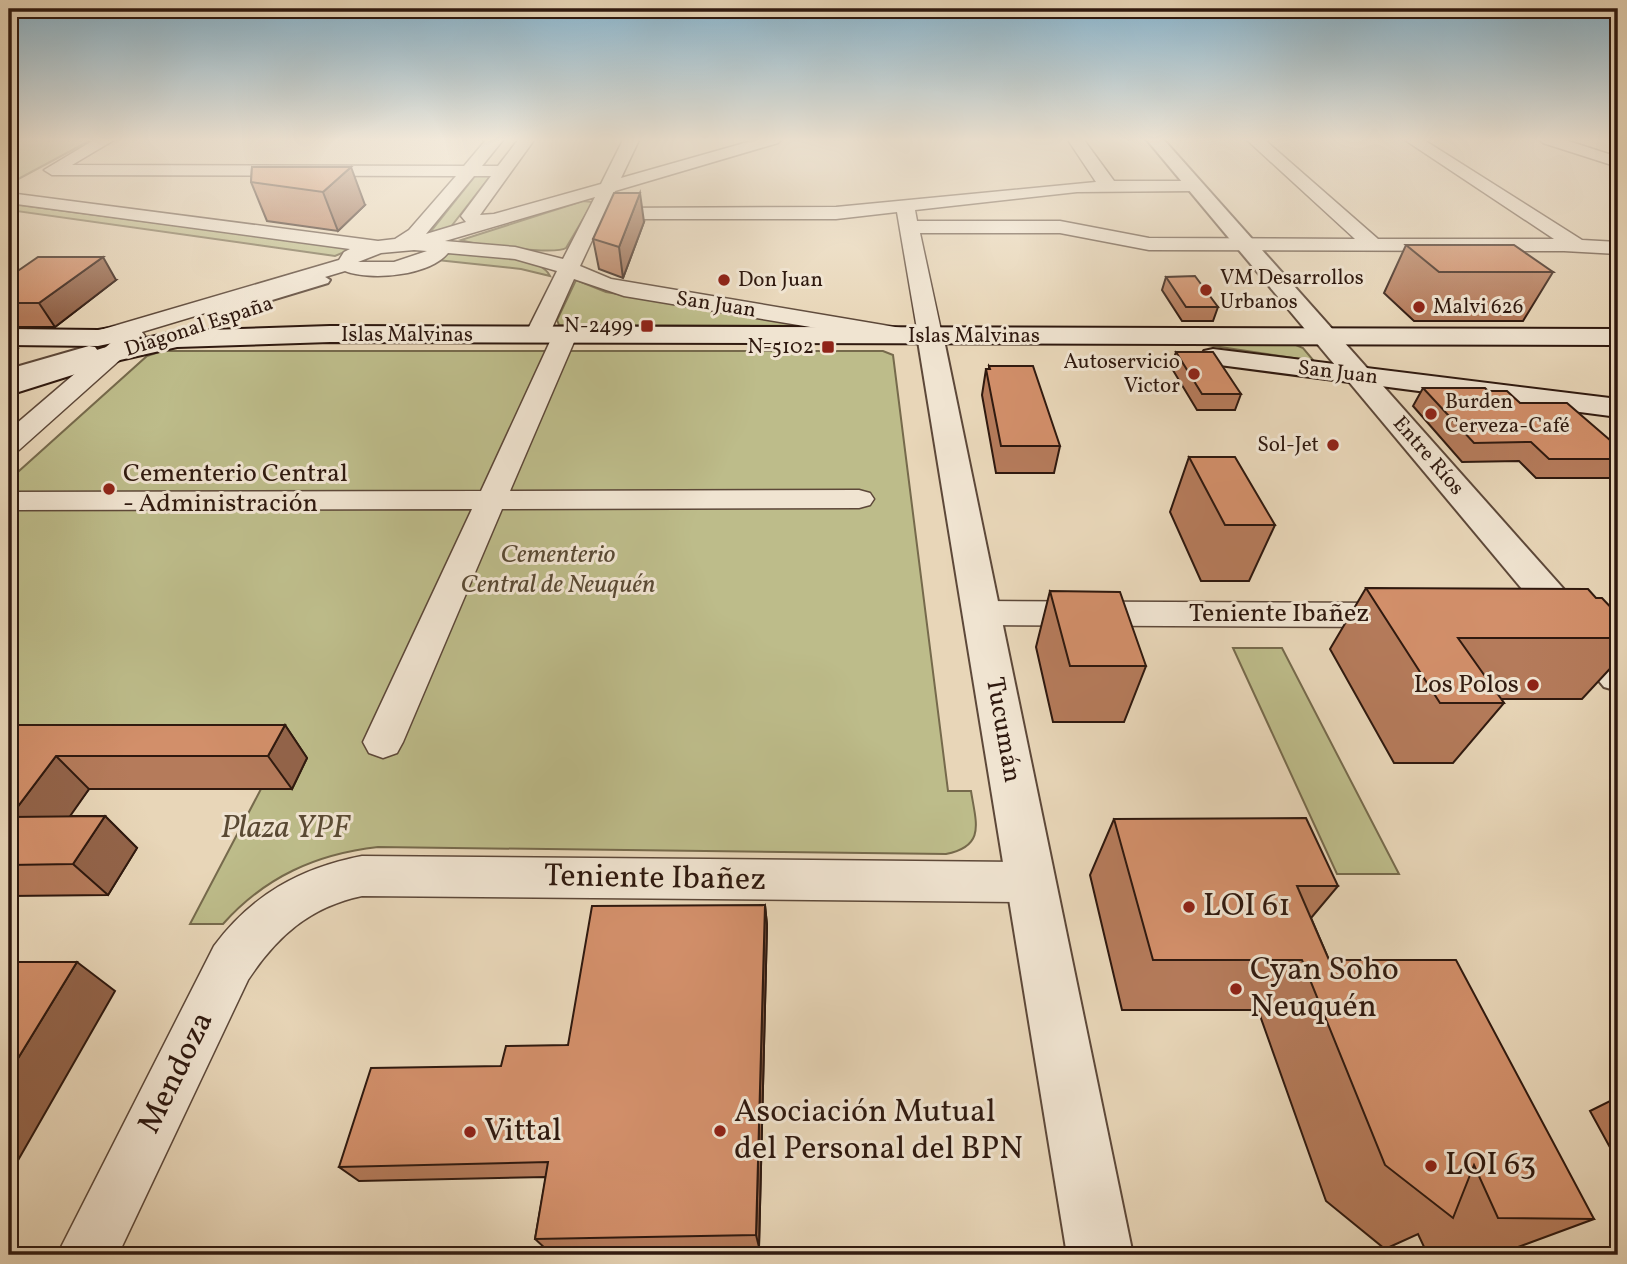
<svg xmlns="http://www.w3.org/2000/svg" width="1627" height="1264" font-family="Vollkorn,serif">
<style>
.green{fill:#bdbc8a;stroke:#766a4c;stroke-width:2}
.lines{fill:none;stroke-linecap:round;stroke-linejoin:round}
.pedestrian-casing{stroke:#5d4839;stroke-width:4}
.minor-casing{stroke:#5d4839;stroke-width:3}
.tertiary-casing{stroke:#5d4839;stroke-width:4}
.secondary-casing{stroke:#2f190f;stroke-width:4}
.pedestrian{fill:#f0e4d1;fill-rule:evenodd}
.minor{fill:#f0e4d1;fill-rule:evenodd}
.tertiary{fill:#f0e4d1;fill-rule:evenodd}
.secondary{fill:#f0e4d1;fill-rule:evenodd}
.wall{fill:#b57b5b;stroke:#2f190f;stroke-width:2}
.shaded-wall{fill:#93644a;stroke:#2f190f;stroke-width:2}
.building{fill:#d28f6a;stroke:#2f190f;stroke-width:2}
.poi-dot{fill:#8f2418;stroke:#f0e4d1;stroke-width:2.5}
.labels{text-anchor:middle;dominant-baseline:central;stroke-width:6;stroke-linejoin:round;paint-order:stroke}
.far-poi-label{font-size:21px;fill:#2f190f;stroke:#f0e4d1;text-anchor:start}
.far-street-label{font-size:21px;fill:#2f190f;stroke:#f0e4d1}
.poi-label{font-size:26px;fill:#2f190f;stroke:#f0e4d1;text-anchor:start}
.park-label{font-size:26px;font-style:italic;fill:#5a4a34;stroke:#f0e4d1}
.street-label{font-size:26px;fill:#2f190f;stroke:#f0e4d1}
.near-park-label{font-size:32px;font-style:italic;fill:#5a4a34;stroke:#f0e4d1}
.near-street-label{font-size:32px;fill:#2f190f;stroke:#f0e4d1}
.near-poi-label{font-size:32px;fill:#2f190f;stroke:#f0e4d1;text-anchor:start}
</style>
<rect width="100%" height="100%" fill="#e8d6b8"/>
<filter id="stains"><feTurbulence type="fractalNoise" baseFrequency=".00286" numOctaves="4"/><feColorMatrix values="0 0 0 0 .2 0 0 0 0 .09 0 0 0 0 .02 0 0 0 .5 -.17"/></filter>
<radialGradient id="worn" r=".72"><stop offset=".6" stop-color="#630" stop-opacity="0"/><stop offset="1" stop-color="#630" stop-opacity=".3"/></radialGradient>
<!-- green -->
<g class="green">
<polygon points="9,140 91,140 9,184"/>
<polygon points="476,175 491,175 450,228 428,235"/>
<path d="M583,201l10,1 -27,46c-11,7 -92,-3 -105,-8z"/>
<polygon points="19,205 336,246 354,248 335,256 9,210 9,206"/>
<path d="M449,250c24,3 90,3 101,26l-29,-7 -84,-9z"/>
<polygon points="576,280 606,292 811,326 559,325 557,320"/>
<polygon points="1207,345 1296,345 1303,348 1314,361"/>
<path d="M162,351h721l10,4 55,436h23c5,32 15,55 -25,63l-568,-7c-62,7 -113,30 -155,77h-33l71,-135 -252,-1v-308l138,-124z"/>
<polygon points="1233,648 1282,648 1399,874 1337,874"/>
</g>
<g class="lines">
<defs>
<g id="pedestrian">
<polygon points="322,275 330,280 328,283 213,318 205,313 207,309"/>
<polygon points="89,346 95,347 98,351 95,355 9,381 9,369"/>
</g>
<g id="minor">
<path d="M94,140h20l-42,25 392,1 22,-26h17l-21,26h16l20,-26h16l-54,75 14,-1 107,-30 22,-44h16l-18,38 134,-38h26l-3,3 -163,48 -8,17 229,-1 260,-25 -28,-42h16l30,41h81l9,5 -9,5 -118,1 -162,18 2,11h143l89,17 206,1 -108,-99h18l113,99h176l-149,-99h19l158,100 36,2v12l-54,-3 -415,-1 -89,-17h-140l22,102 -4,5h-16l-4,-5 -21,-123 -61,7h-234l-22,47 31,13 290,49 8,2 4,5 -4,5 -8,2 -277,-46 -50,-17 -25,56 -4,5h-16l-4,-5 32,-64 -42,-12 -67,-6c-19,23 -77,28 -103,18l-203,61 3,4 -4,5 -122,109 -10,2v-22l104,-89 -15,4 -8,-2 -4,-5 4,-5 249,-73 5,-8 6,-3 -341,-46v-10l369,48 17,-2 14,-9 47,-54 -404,-1 -8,-5zM474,176h17l-30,40 5,6 -40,12zM595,197l-32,62 -48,-12 -70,-6zM414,250l13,1 -33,11h-36l23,-9z"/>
<polygon points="1540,140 1565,140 1618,157 1618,167 1543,143"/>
<polygon points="565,328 573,330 577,335 510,491 859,490 870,493 874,499 870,505 859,508 502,509 403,742 397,753 383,758 369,753 363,742 472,509 9,510 9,492 481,491 553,335 557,330"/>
<polygon points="981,601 1398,603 1410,607 1415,615 1410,623 1398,627 981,625 969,621 964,613 969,605"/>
<path d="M362,856l669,6 16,6 6,14 -6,14 -16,6 -669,-6c-52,11 -85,40 -114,84l-130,275h-61l157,-309c38,-51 86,-78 148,-90z"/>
</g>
<g id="tertiary">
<polygon points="1147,140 1164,140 1618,650 1618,691 1604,687"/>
<polygon points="930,327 939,330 943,335 1133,1255 1067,1255 917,335 921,330"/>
</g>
<g id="secondary">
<polygon points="128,325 137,328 141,333 137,338 98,346 9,345 9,329 98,330"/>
<polygon points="330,326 1618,329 1618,345 330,342 177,347 120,360 9,395 9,378 103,348 177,331"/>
<polygon points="1213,349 1618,399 1618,417 1204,363 1200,357 1204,351"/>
</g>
</defs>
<!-- pedestrian casing -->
<use href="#pedestrian" class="pedestrian-casing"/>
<!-- minor casing -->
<use href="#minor" class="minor-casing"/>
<!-- tertiary casing -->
<use href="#tertiary" class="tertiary-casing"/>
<!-- secondary casing -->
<use href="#secondary" class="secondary-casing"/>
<!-- pedestrian -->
<use href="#pedestrian" class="pedestrian"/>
<!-- minor -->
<use href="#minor" class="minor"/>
<!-- tertiary -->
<use href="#tertiary" class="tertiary"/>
<!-- secondary -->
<use href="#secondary" class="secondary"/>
</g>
<!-- wall -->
<g class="wall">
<polygon points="252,167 365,205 338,231 267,221 251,182"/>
<polygon points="644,222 623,278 599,269 593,239"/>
<polygon points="1406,245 1553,272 1523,321 1414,321 1384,293"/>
<polygon points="9,277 116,280 55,327 9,327"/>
<polygon points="1166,277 1218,307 1213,321 1182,321 1162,290"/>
<polygon points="1176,352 1241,394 1235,410 1197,410 1171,367"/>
<polygon points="989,366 1060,446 1054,473 996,473 982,395 986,369 989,369"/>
<polygon points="1423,388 1488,391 1520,403 1618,447 1618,478 1536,478 1519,461 1462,462 1413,406"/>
<polygon points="1189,457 1275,525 1249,581 1201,581 1170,512"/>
<polygon points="1366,588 1596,598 1618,615 1618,660 1582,699 1501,699 1504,703 1453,763 1394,763 1330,649"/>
<polygon points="1050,591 1146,666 1124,722 1053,722 1036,647"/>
<polygon points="9,725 285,725 307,758 292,789 89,789 69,816 105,816 137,848 108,895 9,896"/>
<polygon points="1114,819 1338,886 1311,918 1329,960 1594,1219 1510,1250 1425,1249 1418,1234 1385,1249 1326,1201 1258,1010 1122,1010 1090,875"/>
<polygon points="765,905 767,925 759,1247 547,1250 535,1239 546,1177 359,1181 339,1167 501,1066 568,1045"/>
<polygon points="1618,1097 1618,1162 1590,1111"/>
</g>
<!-- shaded-wall -->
<g class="shaded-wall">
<polygon points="351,167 365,205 338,231 323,192"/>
<polygon points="640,193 644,222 623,278 619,247"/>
<polygon points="103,257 116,280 55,327 39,303"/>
<polygon points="9,334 18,348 9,351"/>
<polygon points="285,725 307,758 292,789 268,756"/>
<polygon points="56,756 89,789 47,849 10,817"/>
<polygon points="105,816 137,848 108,895 73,864"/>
<polygon points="765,905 767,925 759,1247 756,1235"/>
<polygon points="77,962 115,991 9,1176 9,1073"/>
</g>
<!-- building -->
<g class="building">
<polygon points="252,167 351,167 323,192 251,182"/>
<polygon points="614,193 640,193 619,247 593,239"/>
<polygon points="1406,245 1514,245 1553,272 1439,272"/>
<polygon points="38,257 103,257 39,303 9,303 9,277"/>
<polygon points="1195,276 1218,307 1186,307 1166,277"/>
<polygon points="1176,352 1213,352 1241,394 1202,394"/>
<polygon points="989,366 1033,366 1060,446 1001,446 986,369 990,369"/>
<polygon points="1423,388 1485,388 1488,391 1507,391 1520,403 1567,403 1618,447 1618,459 1549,459 1531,442 1474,443"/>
<polygon points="1189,457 1235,457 1275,525 1225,525"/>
<polygon points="1366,588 1588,589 1596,598 1602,598 1618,615 1618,638 1458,638 1504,703 1440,703"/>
<polygon points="1050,591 1120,592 1146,666 1070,666"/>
<polygon points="9,725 285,725 268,756 56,756 10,817 105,816 73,864 9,865"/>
<polygon points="1306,818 1338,886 1297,886 1329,960 1456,960 1594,1219 1498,1218 1474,1165 1453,1218 1385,1165 1302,960 1153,960 1114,819"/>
<polygon points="765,905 756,1235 535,1239 548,1162 339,1167 371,1068 501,1066 506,1046 568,1045 592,906"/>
<polygon points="9,962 77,962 9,1073"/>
</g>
<!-- sky -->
<linearGradient id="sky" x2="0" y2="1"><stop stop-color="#87b6d1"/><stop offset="0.44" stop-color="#f5eddf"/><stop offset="1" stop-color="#f5eddf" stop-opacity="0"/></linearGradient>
<rect width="1627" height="317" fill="url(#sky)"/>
<!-- markers -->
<g class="poi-dot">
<circle cx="724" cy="280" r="7"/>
<circle cx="1206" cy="290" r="7"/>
<circle cx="1419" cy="307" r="7"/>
<rect x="640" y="319" width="14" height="14" rx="3.5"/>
<rect x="821" y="340" width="14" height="14" rx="3.5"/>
<circle cx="1194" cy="374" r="7"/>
<circle cx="1431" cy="414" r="7"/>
<circle cx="1333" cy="445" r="7"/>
<circle cx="109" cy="489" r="7"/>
<circle cx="1533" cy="685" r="7"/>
<circle cx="1189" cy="907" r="7"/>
<circle cx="1236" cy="989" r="7"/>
<circle cx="720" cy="1131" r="7"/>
<circle cx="470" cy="1132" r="7"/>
<circle cx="1431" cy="1166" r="7"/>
</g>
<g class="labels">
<!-- far-poi labels -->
<g class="far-poi-label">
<text x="1220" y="278">VM Desarrollos<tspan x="1220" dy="24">Urbanos</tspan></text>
<text x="738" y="280">Don Juan</text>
<text x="1433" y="307">Malvi 626</text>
<text x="633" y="326" text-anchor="end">N-2499</text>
<text x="814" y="347" text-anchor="end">N-5102</text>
<text x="1180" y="362" text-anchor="end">Autoservicio<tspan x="1180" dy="24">Victor</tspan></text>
<text x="1445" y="402">Burden<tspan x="1445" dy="24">Cerveza-Café</tspan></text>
<text x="1319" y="445" text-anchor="end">Sol-Jet</text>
</g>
<!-- far-street labels -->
<g class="far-street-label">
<text transform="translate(716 305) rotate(9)">San Juan</text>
<text transform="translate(199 327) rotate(-18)">Diagonal España</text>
<text x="407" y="335">Islas Malvinas</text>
<text x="974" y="336">Islas Malvinas</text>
<text transform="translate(1338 373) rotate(7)">San Juan</text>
<text transform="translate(1428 456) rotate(49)">Entre Ríos</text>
</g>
<!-- poi labels -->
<g class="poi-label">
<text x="123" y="474">Cementerio Central<tspan x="123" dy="30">- Administración</tspan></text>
<text x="1519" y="685" text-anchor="end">Los Polos</text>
</g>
<!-- park labels -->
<g class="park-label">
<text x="558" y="555">Cementerio<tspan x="558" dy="30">Central de Neuquén</tspan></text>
</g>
<!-- street labels -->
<g class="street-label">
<text x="1279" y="614">Teniente Ibañez</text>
<text transform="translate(1003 730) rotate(80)">Tucumán</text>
</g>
<!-- near-park labels -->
<g class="near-park-label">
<text x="285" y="829">Plaza YPF</text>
</g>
<!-- near-street labels -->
<g class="near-street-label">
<text transform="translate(655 879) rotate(1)">Teniente Ibañez</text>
<text transform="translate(177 1073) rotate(-64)">Mendoza</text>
</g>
<!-- near-poi labels -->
<g class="near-poi-label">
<text x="1203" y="907">LOI 61</text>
<text x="1250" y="971">Cyan Soho<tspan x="1250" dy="37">Neuquén</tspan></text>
<text x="734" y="1113">Asociación Mutual<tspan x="734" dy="37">del Personal del BPN</tspan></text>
<text x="484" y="1132">Vittal</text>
<text x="1445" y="1166">LOI 63</text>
</g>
</g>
<!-- margin -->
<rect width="1627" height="1264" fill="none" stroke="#e8d6b8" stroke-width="35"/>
<rect x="10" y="10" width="1606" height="1243" fill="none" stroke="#2f190f" stroke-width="3.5"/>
<rect x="18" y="18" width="1592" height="1229" fill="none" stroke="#2f190f" stroke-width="2"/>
<rect width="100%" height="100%" filter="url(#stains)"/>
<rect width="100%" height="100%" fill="url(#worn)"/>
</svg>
